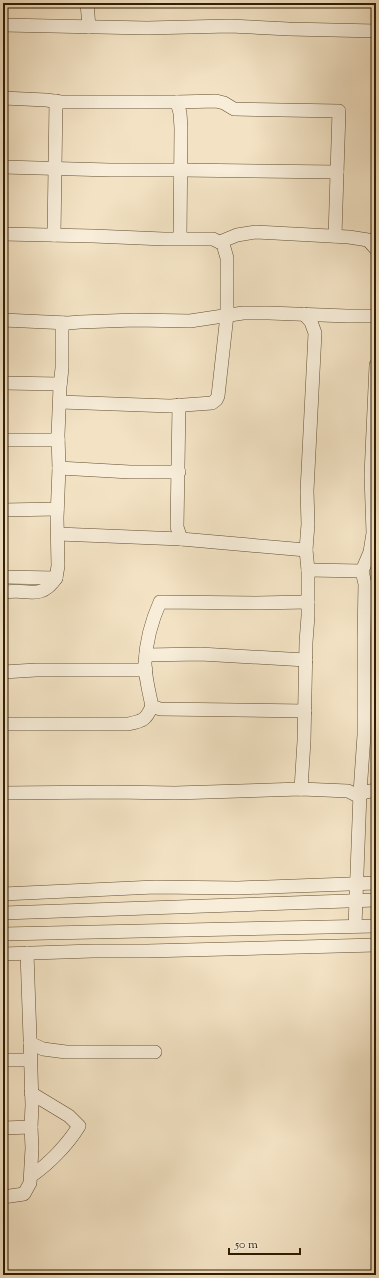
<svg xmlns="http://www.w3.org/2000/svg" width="379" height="1278" font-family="'Sorts Mill Goudy',serif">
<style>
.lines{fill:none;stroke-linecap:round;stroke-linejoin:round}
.minor-casing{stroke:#624e31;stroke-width:14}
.minor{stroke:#f7edd9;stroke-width:13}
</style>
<rect width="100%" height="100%" fill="#f3e3c4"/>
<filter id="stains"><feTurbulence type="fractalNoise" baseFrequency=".005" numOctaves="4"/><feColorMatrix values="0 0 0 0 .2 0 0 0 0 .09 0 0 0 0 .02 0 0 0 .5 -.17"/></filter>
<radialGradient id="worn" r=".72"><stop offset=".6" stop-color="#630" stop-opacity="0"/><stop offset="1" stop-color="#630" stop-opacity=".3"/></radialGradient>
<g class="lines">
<defs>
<g id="minor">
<polyline points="87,3 89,27"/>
<polyline points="3,25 147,28 230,26 289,29 376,31"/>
<polyline points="3,98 46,100 61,102 177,102 216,101 224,103 234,109 339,111 335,236"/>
<polyline points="177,102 180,113 181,128 180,238"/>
<polyline points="3,167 110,170 181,170 337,172"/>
<polyline points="3,234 93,236 164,239 213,239 223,244 227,258 227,315 218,396 216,400 212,403 170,406 60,402"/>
<polyline points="54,235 56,101"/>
<polyline points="220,242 237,235 256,232 349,237 368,240 376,249"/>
<polyline points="3,320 68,323 80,322 135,320 190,321 243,313 269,313 347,316 376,316"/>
<polyline points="3,383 60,384"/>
<polyline points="179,405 177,527 181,539"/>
<polyline points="3,440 58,440"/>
<polyline points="59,468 130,472 179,472"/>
<polyline points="3,510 57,509"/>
<polyline points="58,534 181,539 306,550"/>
<polyline points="308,570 362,571"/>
<polyline points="3,577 56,578 58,566 57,518 59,468 58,435 60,387 62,368 62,323"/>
<path d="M3,593c22,-7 36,10 53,-15"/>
<polyline points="146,655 200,654 306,660"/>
<polyline points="3,672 36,670 146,670"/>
<path d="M305,711l-145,-2 -8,-3c-3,-14 -7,-29 -7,-43 1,-20 7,-43 15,-61l96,1 52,-1"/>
<path d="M3,724h125c15,-3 18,-4 24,-18"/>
<polyline points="301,789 304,741 306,642 308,616 308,570 306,550 308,524 307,491 315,333 311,322 304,314"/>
<polyline points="3,793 114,792 175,793 301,789 348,791 360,797"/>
<polyline points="360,793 376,790"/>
<polyline points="3,894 155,887 238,888 376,883"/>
<polyline points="3,913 376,900"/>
<polyline points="355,926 360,793 364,735 364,637 365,584 362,571 370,552 373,533 371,475 376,365"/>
<polyline points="3,934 376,926"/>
<polyline points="3,954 93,951 147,951 376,945"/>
<polyline points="30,1043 43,1049 66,1052 155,1052"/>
<polyline points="3,1060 30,1060"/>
<polyline points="3,1128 31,1127"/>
<path d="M31,1176c18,-12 37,-32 48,-50l-10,-10 -38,-23"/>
<polyline points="3,1197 24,1194 30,1183 32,1148 31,1127 32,1105 30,1038 27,953"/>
</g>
</defs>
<!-- minor casing -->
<use href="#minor" class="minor-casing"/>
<!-- minor -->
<use href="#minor" class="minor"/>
</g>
<!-- margin -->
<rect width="379" height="1278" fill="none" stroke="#f3e3c4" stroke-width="16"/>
<rect x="4" y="4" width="371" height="1270" fill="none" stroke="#311d00" stroke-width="2"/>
<rect x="8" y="8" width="363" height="1262" fill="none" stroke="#311d00"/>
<!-- scale -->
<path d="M229 1248v6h71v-6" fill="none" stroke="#311d00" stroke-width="2"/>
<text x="235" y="1248" font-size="12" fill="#311d00" stroke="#f7edd9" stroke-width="3" paint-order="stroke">50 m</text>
<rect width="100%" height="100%" filter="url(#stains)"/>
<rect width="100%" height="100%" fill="url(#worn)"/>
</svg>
